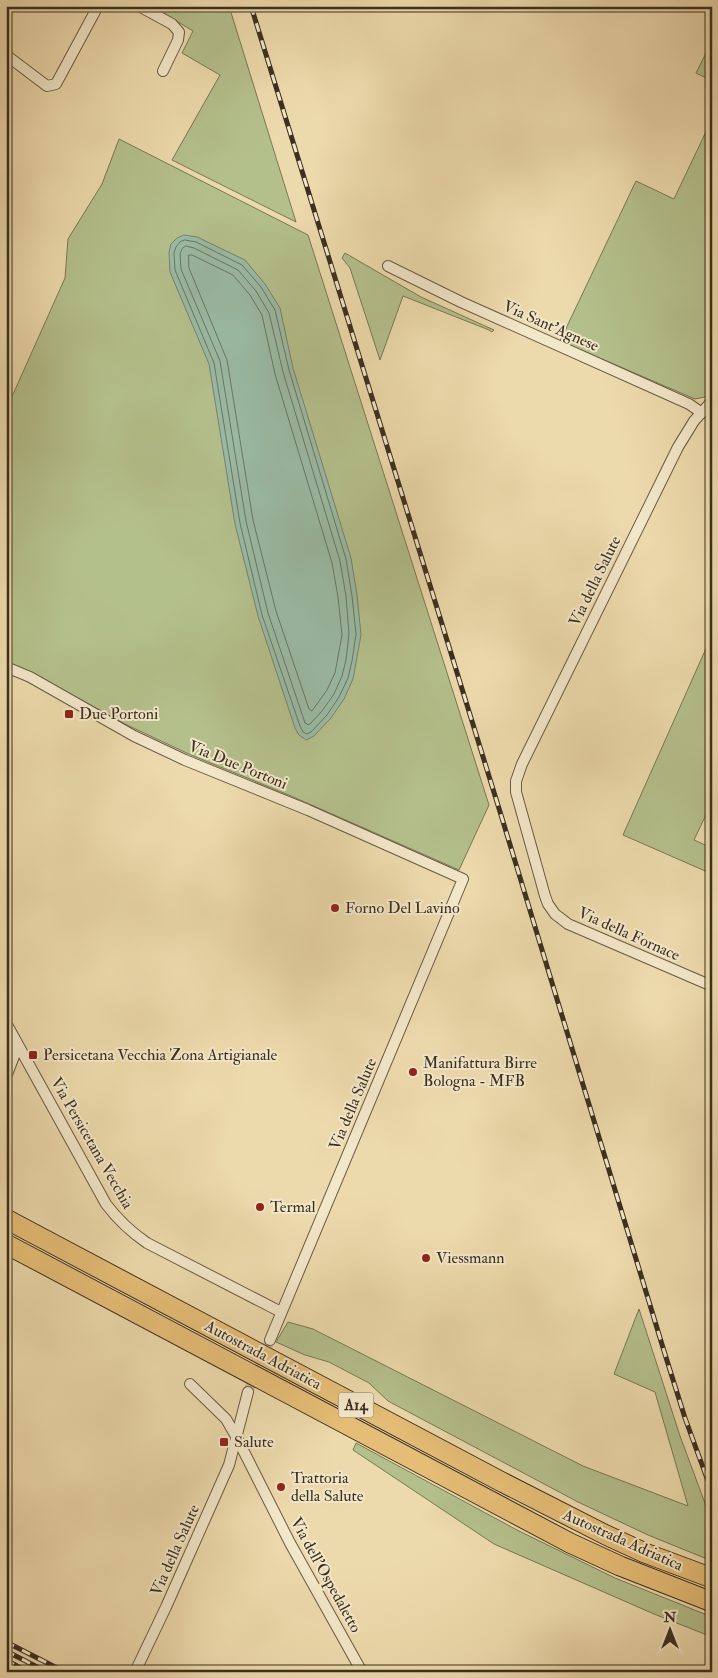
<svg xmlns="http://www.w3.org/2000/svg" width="718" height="1678" font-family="'IM FELL Double Pica',serif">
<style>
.green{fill:#b4c08c;stroke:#787856}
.water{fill:#9abba5;stroke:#748370}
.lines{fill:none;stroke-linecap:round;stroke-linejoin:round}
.shore{stroke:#6b7563;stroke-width:1}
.street-tunnel{stroke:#cab890;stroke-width:10;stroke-dasharray:10 5;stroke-linecap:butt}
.street-casing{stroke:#685a44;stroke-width:12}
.highway-casing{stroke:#3c2f21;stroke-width:21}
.street{stroke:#f3e7c9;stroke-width:10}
.highway{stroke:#e6bd76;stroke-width:19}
.rail-casing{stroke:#3c2f21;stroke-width:5}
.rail{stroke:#f3e7c9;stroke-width:3;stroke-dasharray:9;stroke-linecap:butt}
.poi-dot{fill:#8f2418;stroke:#f3e7c9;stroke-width:2}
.labels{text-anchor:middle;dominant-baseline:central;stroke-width:4;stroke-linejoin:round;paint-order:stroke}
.shield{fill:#f3e7c9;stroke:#736653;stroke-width:1}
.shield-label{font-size:15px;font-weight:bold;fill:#3c2f21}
.street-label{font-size:16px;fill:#3c2f21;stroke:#f3e7c9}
.poi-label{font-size:16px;fill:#3c2f21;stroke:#f3e7c9;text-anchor:start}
</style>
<rect width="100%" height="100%" fill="#eddaac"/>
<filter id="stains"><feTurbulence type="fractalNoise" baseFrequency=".004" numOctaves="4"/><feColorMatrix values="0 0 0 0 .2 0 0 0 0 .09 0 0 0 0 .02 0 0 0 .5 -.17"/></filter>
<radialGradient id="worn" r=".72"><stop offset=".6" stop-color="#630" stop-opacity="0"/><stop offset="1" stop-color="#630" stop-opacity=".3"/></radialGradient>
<!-- green -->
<g class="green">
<polygon points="152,6 229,6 296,222 172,160 220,75 182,53 193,31"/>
<polygon points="712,41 712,81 696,73"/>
<polygon points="712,119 712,390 705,397 695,399 560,341 636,181 674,199"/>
<polygon points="119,139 308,235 489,805 459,870 291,796 191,755 127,725 33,674 6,662 6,410 65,278 68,239 102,184"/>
<polygon points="345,253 421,297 494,330 492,332 489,330 403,296 380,360 350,268 342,258"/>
<polygon points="712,635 712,802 694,840 712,848 712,874 623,835"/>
<polygon points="639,1309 680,1436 712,1522 712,1561 648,1535 578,1502 388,1401 369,1383 329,1362 305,1355 276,1342 288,1322 313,1329 583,1466 688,1506 655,1392 614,1374"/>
<polygon points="356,1443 517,1530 615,1578 712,1617 712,1637 654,1614 494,1544 353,1450"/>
</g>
<!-- water -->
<polygon class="water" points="184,235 197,237 245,260 265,284 280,308 293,368 351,558 357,595 361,635 353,679 344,699 331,718 314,736 306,740 299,735 295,728 258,616 235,524 209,364 170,272 169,252 171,244 177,238"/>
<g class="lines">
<!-- shore -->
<g class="shore">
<polygon points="185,240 196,242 242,265 261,287 275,310 289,370 346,559 352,596 356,634 352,661 348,678 339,697 327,715 311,732 307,734 303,732 300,726 262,615 240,523 214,363 175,270 174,253 176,247 180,242"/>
<polygon points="186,246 194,248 238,270 256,291 269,313 283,372 340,561 346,596 349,634 346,660 342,676 334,694 322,711 309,725 305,723 268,613 246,521 220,361 181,269 180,254 182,249"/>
<polygon points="189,255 192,255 233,275 250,295 262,315 275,374 332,563 338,597 342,635 335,673 327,690 312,711 309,709 276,611 253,520 227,360 189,268"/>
</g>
<!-- street-tunnel -->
<polyline class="street-tunnel" points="248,1392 270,1340"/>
<defs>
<g id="street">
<polyline points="139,6 172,24 179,32 178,40 163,71"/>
<polyline points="6,55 47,86 56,84 98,6"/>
<polyline points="388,266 461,302 689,404 702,413"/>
<polyline points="712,401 694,421 678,447 522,764 516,781 516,792 545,896 548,904 555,914 568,924 712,986"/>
<polyline points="6,667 30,677 134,736 185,760 308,810 463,879 270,1340"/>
<path d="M6,1023l100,181c12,16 25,28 41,39l134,69"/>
<polyline points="6,1077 16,1051 16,1042"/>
<polyline points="190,1384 226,1419 237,1438 290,1543 362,1672"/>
<polyline points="135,1672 166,1607 229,1465 248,1392"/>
</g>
<g id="highway">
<polyline points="6,1219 500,1481 606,1535 645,1553 712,1578"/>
<polyline points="6,1244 570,1543 620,1566 712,1602"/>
</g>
</defs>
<!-- street casing -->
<use href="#street" class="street-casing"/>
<!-- highway casing -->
<use href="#highway" class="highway-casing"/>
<!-- street -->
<use href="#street" class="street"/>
<!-- highway -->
<use href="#highway" class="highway"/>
<defs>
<g id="rail">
<polyline points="251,6 501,815 664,1351 685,1418 712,1492"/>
<polyline points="6,1642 65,1672"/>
<polyline points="6,1651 47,1672"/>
<polyline points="6,1660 28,1672"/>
<polyline points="6,1670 10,1672"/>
</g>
</defs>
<!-- rail casing -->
<use href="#rail" class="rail-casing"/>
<!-- rail -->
<use href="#rail" class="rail"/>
</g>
<!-- markers -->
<g class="poi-dot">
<rect x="64" y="709" width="10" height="10" rx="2.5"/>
<circle cx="335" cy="908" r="5"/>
<rect x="28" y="1050" width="10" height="10" rx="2.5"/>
<circle cx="413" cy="1072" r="5"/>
<circle cx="260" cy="1207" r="5"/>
<circle cx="426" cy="1258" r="5"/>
<rect x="219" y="1437" width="10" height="10" rx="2.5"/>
<circle cx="281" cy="1487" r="5"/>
</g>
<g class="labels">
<!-- shield labels -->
<rect class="shield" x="338.5" y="1392.5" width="35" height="25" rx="4"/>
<g class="shield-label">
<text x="356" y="1405">A14</text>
</g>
<!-- street labels -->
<g class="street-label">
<text transform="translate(551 326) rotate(24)">Via Sant'Agnese</text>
<text transform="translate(595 581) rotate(-64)">Via della Salute</text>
<text transform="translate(238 765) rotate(22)">Via Due Portoni</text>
<text transform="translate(629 934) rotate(24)">Via della Fornace</text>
<text transform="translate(353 1104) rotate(-67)">Via della Salute</text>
<text transform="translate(92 1143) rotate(60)">Via Persicetana Vecchia</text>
<text transform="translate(263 1355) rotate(28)">Autostrada Adriatica</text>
<text transform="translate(623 1540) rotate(24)">Autostrada Adriatica</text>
<text transform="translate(175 1550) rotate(-66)">Via della Salute</text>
<text transform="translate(326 1575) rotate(61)">Via dell'Ospedaletto</text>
</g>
<!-- poi labels -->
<g class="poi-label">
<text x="79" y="714">Due Portoni</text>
<text x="345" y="908">Forno Del Lavino</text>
<text x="43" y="1055">Persicetana Vecchia Zona Artigianale</text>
<text x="423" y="1063">Manifattura Birre<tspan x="423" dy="18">Bologna - MFB</tspan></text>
<text x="270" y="1207">Termal</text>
<text x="436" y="1258">Viessmann</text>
<text x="234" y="1442">Salute</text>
<text x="291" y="1478">Trattoria<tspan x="291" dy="18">della Salute</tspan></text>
</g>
</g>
<!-- margin -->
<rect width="718" height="1678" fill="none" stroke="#eddaac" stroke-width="25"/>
<rect x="8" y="8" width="703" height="1663" fill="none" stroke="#3c2f21" stroke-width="2.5"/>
<rect x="12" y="12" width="693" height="1653" fill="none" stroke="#3c2f21"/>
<!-- north arrow -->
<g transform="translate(670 1630)" stroke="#f3e7c9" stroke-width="4" paint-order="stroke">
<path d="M0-4L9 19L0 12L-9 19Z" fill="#3c2f21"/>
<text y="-8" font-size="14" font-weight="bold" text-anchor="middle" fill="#3c2f21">N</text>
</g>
<rect width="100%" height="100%" filter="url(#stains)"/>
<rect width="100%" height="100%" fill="url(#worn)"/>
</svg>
